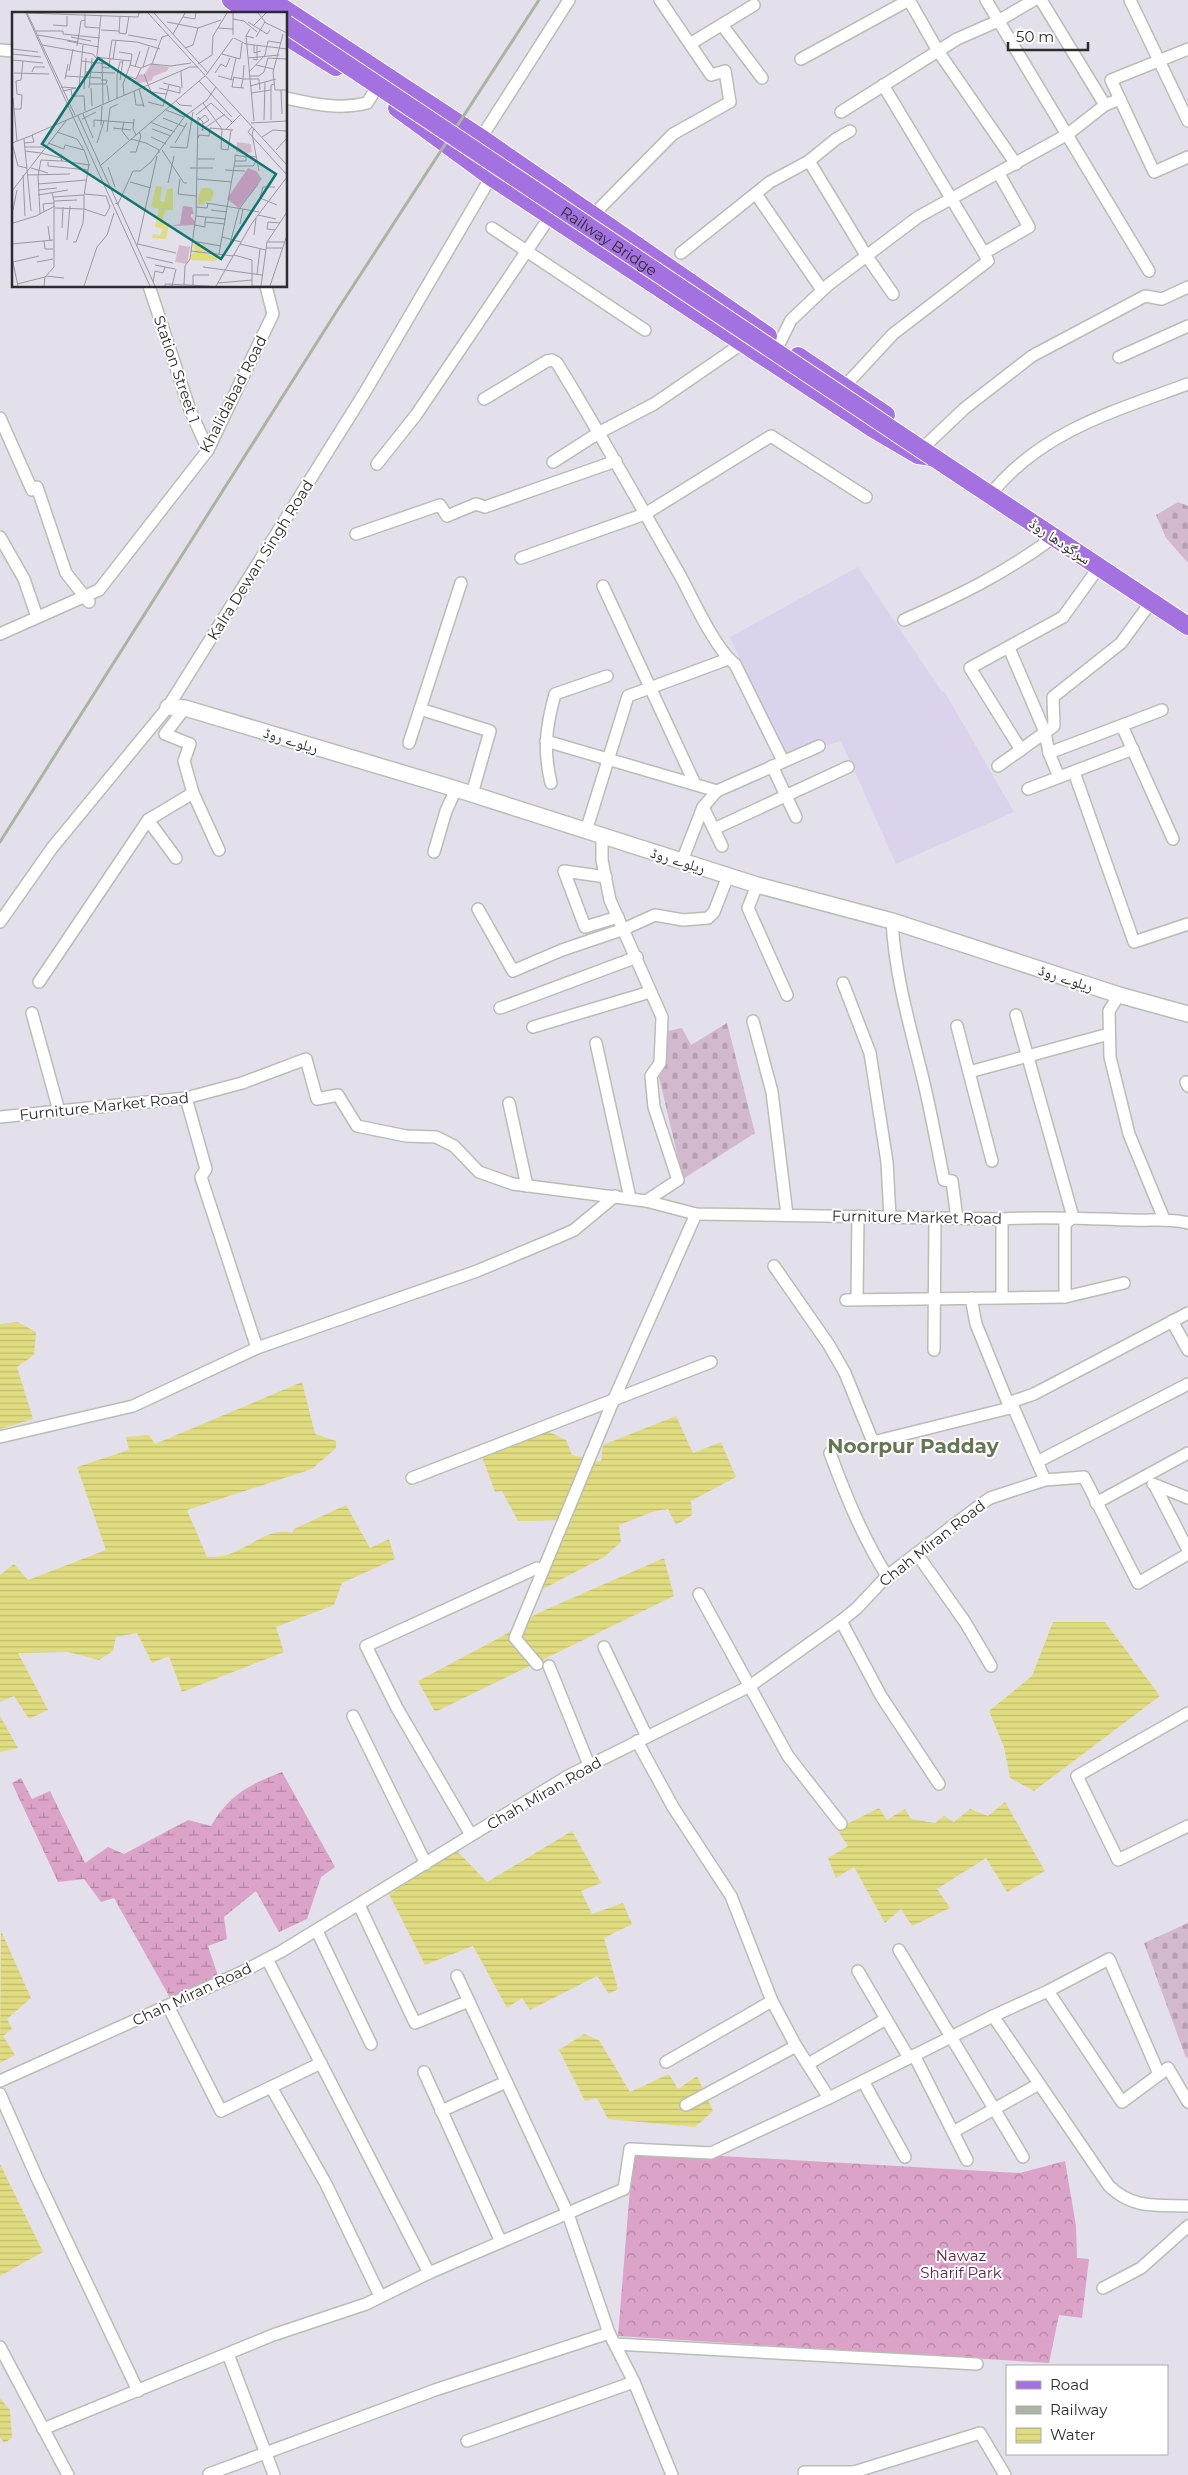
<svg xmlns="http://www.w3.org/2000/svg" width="1188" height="2475" font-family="Montserrat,'Noto Naskh Arabic',sans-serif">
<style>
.education{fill:#dbd2eb}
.forest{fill:url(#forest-crowns)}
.wetland{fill:url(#wetland-marsh)}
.cemetery{fill:url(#cemetery-stones)}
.water{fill:url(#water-rules)}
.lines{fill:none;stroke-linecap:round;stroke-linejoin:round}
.street-casing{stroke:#b9beb3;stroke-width:14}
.secondary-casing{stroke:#b9beb3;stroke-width:18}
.primary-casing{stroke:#fff;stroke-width:20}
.street{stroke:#fff;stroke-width:11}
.secondary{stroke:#fff;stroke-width:15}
.primary{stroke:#a371e0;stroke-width:18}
.rail{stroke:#abb4a3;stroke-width:3}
.primary-bridge-casing{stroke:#fff;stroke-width:20;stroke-linecap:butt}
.primary-bridge{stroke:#a371e0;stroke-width:18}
.labels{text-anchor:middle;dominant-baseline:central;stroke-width:4;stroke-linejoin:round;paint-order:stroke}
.street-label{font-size:15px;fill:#2c2c2c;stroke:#fff}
.park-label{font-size:15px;fill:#612444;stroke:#fff}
.district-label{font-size:20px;font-weight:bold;fill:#647751;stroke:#fff}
.inset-road{fill:none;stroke:#9a989f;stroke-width:1}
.view{fill:#0f766e;fill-opacity:0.15;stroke:#0f766e;stroke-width:2.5}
.inset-edge{fill:none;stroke:#2c2c2c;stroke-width:2.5}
</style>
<defs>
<pattern id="forest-crowns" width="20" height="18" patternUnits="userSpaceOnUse" patternTransform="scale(1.25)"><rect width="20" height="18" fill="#dba3c8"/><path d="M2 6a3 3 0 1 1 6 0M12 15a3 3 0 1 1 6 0" fill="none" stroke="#b285a3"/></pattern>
<pattern id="wetland-marsh" width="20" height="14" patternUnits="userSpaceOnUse" patternTransform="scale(1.25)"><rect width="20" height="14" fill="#dba3c8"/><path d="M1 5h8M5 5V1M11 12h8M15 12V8" fill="none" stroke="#b285a3"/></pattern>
<pattern id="cemetery-stones" width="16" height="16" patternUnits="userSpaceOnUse" patternTransform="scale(1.25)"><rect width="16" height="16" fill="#d3b9ce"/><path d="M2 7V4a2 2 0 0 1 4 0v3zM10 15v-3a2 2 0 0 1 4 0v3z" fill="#b59fb1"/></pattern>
<pattern id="water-rules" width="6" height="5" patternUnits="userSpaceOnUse" patternTransform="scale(1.25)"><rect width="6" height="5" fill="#e0dc80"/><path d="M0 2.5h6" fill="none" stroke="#c0bd6f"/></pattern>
</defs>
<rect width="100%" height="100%" fill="#e3e0ec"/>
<!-- education -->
<polygon class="education" points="858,567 942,692 944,691 1014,812 896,864 841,741 785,759 730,637"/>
<!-- forest -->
<polygon class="forest" points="633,2151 1020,2173 1065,2161 1076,2226 1077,2258 1089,2259 1082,2318 1059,2315 1049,2363 618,2336"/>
<!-- wetland -->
<path class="wetland" d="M282,1772l53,95 -14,10 -14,42 -28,13 -23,-41 -32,26 3,22 -19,7 12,36 -47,21 -59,-105 -13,4 -17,-23 -26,3 -46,-99 9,-5 11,21 18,-8 35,72 23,-16 16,7 64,-34 23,6c18,-31 39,-42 71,-54z"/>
<!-- cemetery -->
<g class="cemetery">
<polygon points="1178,502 1188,506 1188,563 1166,538 1156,515"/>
<polygon points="727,1023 755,1133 683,1179 658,1073 667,1031 682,1028 691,1045"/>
<polygon points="1188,1923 1188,2057 1186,2058 1144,1943"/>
</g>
<!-- water -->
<g class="water">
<polygon points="18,1322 36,1332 34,1355 17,1367 33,1419 0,1429 0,1324"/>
<path d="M302,1382l13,52 21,7v7l-24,21 -125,41 20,47c6,0 13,0 19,-2 21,-5 43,-29 66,-22l2,-4 52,-24 24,43 19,-9 6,20 -53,24 -8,22 -58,22 8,25 -102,40 -13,-36 -17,7 -15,-30 -21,4 -3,14 -14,9 -31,-8 -50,1 30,57 -19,9 -15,-23 -14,6v-127l14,-11 14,16 78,-30 -29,-83 52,-17 -3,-13 23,-2 6,9z"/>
<polygon points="676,1416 693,1453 721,1442 736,1477 691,1501 692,1515 676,1525 668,1509 655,1511 619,1525 621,1542 604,1557 539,1591 568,1520 518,1521 502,1491 495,1492 481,1454 515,1445 524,1437 547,1431 566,1440 572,1455 601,1462 603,1445"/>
<polygon points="664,1558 674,1596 435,1712 418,1681 501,1637 538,1613"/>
<polygon points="1053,1622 1105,1622 1160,1696 1034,1791 1010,1778 1004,1747 989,1711 1032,1676"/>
<polygon points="0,1716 18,1748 0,1752"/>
<polygon points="1005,1802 1045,1871 1007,1892 986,1858 937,1889 950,1908 912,1926 901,1909 885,1923 854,1867 836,1878 828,1858 848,1846 837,1829 879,1808 887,1820 905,1809 911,1819 935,1823 944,1816 954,1822 970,1809 988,1816"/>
<polygon points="572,1831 601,1883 581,1891 592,1914 623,1903 632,1924 604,1938 618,1989 609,1994 597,1976 530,2010 522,1998 507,2008 473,1946 425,1965 389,1894 457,1851 487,1882"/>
<polygon points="1,1931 31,1998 7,2019 12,2029 3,2036 15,2055 0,2063"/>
<polygon points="584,2034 599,2040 630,2092 669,2074 678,2089 697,2076 713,2111 695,2127 608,2119 597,2098 585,2101 559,2050"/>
<polygon points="0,2164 43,2252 0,2276"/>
<polygon points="0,2398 10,2410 12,2438 4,2443 0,2437"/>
</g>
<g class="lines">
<defs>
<g id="street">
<polyline points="909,0 938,51 1016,164"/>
<polyline points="986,0 1149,271"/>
<polyline points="1041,0 1105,105"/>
<polyline points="1130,0 1188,121"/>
<polyline points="722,25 762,78"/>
<polyline points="690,44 754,5"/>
<polyline points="1188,49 1111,80 1154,172 1188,157"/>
<polyline points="0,50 14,51"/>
<polyline points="801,59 909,0"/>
<polyline points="883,85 984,253 1029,227 999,174"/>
<path d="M286,98c28,6 53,12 81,5l7,-11"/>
<polyline points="841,112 957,39 998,21 1034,0"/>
<polyline points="481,138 569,0"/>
<polyline points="809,161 866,255 893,294"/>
<polyline points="756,194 822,290"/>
<polyline points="592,216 673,134 730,102 725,71 711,75 660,0"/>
<polyline points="492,228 645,330"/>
<polyline points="681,253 770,182 809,161 836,139 850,131"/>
<polyline points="149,286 190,410 208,450"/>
<polyline points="779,344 791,320 828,285 918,217 1068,134 1105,105 1120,99"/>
<polyline points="1119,357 1188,326"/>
<polyline points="844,387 893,334 988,261 984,253"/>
<path d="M484,399l63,-38 5,-1 5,3c43,70 83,142 124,214 12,23 35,73 54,87l48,97"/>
<polyline points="0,418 32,490 37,487 66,573 89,602"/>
<polyline points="926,445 965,408 1032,356 1145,296 1162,299 1188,287"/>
<polyline points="553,462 600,432 654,404 743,343"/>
<polyline points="377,464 416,415 551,215"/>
<path d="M990,495c51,-64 125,-84 198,-111"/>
<polyline points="356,534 437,506 440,505 447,516 476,504 485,507 616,461"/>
<polyline points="0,537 24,579 37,617"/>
<polyline points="521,558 645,514 771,436 866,497"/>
<polyline points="603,586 695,784"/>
<path d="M904,620c56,-25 100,-46 150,-83"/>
<polyline points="0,634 99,590 208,450 273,314 266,286"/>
<polyline points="1009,648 1045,732 1049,753 1059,777"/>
<polyline points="185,708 165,734 190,744 184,761 193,793 219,850"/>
<polyline points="420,709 490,731 472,794"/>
<polyline points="1122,726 1173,839"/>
<polyline points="546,741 717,791"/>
<polyline points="409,743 461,583"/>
<polyline points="1021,750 970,668 1063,617 1099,567"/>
<polyline points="1049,753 1162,710"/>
<polyline points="772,766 796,817"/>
<polyline points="998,766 1054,726 1053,697 1121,643 1151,602"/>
<polyline points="1074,772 1134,942 1188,924"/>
<path d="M551,783c-8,-33 -5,-56 4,-89l52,-18"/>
<polyline points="1028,789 1133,749"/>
<polyline points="703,807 722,846"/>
<polyline points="148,820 176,858"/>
<polyline points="714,829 848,767"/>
<polyline points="586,831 628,696 728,659"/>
<polyline points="602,836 602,860 610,900 662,1017 660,1063 651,1076 654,1107 678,1180 646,1201"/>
<polyline points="434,852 446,811 456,789"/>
<polyline points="682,861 703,807 717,791 819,746"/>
<polyline points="606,877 564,871 585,927 618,917"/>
<polyline points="757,885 748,908 787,995"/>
<polyline points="478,909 513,971 562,950 624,929 655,915 683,920 708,918 714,912 728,876"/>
<path d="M892,921c3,55 18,105 31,158 8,33 14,67 21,101l8,1 5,37"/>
<polyline points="0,922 52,848 168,707 365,392 491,177"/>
<polyline points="39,982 148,820 193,793"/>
<polyline points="843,983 870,1053 887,1162 890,1217"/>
<polyline points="1119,995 1109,1011 1110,1057 1129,1134 1164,1219"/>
<polyline points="500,1008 637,957"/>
<polyline points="32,1013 59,1111"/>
<polyline points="1016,1015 1073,1217 1065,1224 1065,1297"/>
<polyline points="753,1021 772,1092 787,1215"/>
<polyline points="957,1026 992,1161"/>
<polyline points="533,1027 650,992"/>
<polyline points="596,1043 630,1198"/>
<polyline points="969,1072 1109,1034"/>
<polyline points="1186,1082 1188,1086"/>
<polyline points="186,1098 206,1169 201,1177 257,1348"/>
<polyline points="509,1103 527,1186"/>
<path d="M0,1117l186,-19 56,-15 64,-24 11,40 21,-4 19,31 49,10 30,1 18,9 25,26 34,12 133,17 50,13 306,5c45,-3 88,0 132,1 20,1 34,-2 54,3"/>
<polyline points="774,1266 829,1345 845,1373 873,1442 1010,1408 1011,1402 1034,1394 1188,1313"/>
<polyline points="1002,1297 1002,1219"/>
<polyline points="971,1298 976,1324 1010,1408"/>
<polyline points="857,1299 858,1216"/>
<polyline points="846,1300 1065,1297 1124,1283"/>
<polyline points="1172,1321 1188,1350"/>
<polyline points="934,1350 935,1218"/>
<polyline points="0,1437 133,1406 257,1348 477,1271 556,1238 574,1230 615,1196"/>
<path d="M830,1453c16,43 32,83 57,123"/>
<polyline points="1037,1462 1188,1384"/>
<polyline points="412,1478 711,1362"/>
<polyline points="1045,1480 1084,1477 1138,1583 1188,1554"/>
<polyline points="1153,1484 1188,1498"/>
<polyline points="1155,1486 1188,1550"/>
<polyline points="1096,1503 1188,1453"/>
<polyline points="917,1554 965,1622 991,1666"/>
<polyline points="699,1594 788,1756 841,1824"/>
<polyline points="841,1621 881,1696 939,1784"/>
<polyline points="604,1647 647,1737"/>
<polyline points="537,1664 515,1638 614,1399 696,1214"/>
<polyline points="549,1666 589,1765"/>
<polyline points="1188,1713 1077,1776 1118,1860 1188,1826"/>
<polyline points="353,1716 426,1864"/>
<polyline points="637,1741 673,1807 731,1896 772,2001 796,2046 829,2098"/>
<polyline points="471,1835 397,1708 366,1646 537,1568"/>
<polyline points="359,1905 415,2023 469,2001"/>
<polyline points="317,1931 371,2044"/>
<polyline points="899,1950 1023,2157"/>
<polyline points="267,1959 429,2273"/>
<polyline points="858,1971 909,2058"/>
<polyline points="457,1976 568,2214 609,2333 634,2382"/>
<polyline points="1048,1991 1109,1959 1159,2074"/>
<polyline points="168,2006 221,2111 271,2087"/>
<path d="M993,2016l116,170c24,23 47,19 79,20"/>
<polyline points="914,2055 967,2160"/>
<polyline points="666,2062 772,2001"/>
<polyline points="321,2063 271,2087 326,2184 380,2296"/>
<polyline points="808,2064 886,2019"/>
<polyline points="424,2072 501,2242"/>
<polyline points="0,2081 240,1973 282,1951 568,1776 750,1686 841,1621 857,1608 887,1576 980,1505 990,1498 1045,1480 1011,1402"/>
<polyline points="863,2081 905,2157"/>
<polyline points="0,2094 37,2178 138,2391"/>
<polyline points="686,2105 796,2046"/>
<polyline points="441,2111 506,2082"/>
<polyline points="953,2132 1039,2084"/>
<polyline points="1103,2288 1141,2268 1188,2226"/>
<polyline points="615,2344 977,2364"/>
<polyline points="0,2347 68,2475"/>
<polyline points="228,2354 274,2475"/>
<polyline points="43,2429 273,2335 366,2304 429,2273 624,2189 630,2149 711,2153 829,2098 993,2016 1048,1991 1122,2102 1168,2068 1188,2102"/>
<polyline points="467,2441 634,2382 672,2475"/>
<polyline points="804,2472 854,2472"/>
<polyline points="209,2474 435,2390 609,2333"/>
<polyline points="855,2475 854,2472 980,2433 1005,2475"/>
</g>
<polyline id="secondary" points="168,707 185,708 456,789 757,885 892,921 1119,995 1188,1014"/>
<g id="primary">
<polyline points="231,0 252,14"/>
<polyline points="250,0 271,14"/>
<polyline points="271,0 481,138 768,336"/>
<polyline points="286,36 336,67"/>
<polyline points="397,108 491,177 872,428 918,455 933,457 1188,626"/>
<polyline points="798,356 886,415"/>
</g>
</defs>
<!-- street casing -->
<use href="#street" class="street-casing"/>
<!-- secondary casing -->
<use href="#secondary" class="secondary-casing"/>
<!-- primary casing -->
<use href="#primary" class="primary-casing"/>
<!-- street -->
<use href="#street" class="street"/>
<!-- secondary -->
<use href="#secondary" class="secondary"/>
<!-- primary -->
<use href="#primary" class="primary"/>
<!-- rail -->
<polyline class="rail" points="0,842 340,306 539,0"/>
<defs>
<g id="primary-bridge">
<path id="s1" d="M286,24l647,433"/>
</g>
</defs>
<!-- primary-bridge casing -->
<use href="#primary-bridge" class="primary-bridge-casing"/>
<!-- primary-bridge -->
<use href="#primary-bridge" class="primary-bridge"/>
</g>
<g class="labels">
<!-- street labels -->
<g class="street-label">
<text stroke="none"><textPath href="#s1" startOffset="389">Railway Bridge</textPath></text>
<text transform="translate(177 369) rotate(71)">Station Street 1</text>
<text transform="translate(233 394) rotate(-63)">Khalidabad Road</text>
<text transform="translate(1060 541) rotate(34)">سرگودھا روڈ</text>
<text transform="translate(260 560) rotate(-58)">Kalra Dewan Singh Road</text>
<text transform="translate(291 740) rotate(17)">ریلوے روڈ</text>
<text transform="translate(678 860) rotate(17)">ریلوے روڈ</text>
<text transform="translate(1066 978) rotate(18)">ریلوے روڈ</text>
<text transform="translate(104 1106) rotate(-6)">Furniture Market Road</text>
<text transform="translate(917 1217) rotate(1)">Furniture Market Road</text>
<text transform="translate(932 1543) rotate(-38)">Chah Miran Road</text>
<text transform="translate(544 1793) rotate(-30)">Chah Miran Road</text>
<text transform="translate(192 1994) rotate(-25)">Chah Miran Road</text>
</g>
<!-- park labels -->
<g class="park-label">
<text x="961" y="2255">Nawaz<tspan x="961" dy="17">Sharif Park</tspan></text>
</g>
<!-- district labels -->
<g class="district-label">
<text x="913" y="1446">Noorpur Padday</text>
</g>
</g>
<!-- overview -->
<g transform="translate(12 12)">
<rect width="275" height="275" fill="#e3e0ec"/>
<path d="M236,156l8,3 6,8 -23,29 -12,-9z" fill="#dba3c8"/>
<path d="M171,194l9,1 2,7h-3v3l4,4v4l-24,1 9,-2z" fill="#dba3c8"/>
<path d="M139,52l18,3 -2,4 -13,5 -3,5 -18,3 6,-10 5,1zM225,130l14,2 1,8 -6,2 -10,-2zM167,233l11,2 -3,17 -12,-2z" fill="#d3b9ce"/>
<path d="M144,174l6,1 -2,14 4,1 3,-13 6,-1v22h-7l-4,9 7,5 -3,15 -14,-1 1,-4 7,1 3,-6 -8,-2 4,-18 -8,-2zM189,176h9l4,4 -3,9h-6l-1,4 -7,-1zM180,232l14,2v7l12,5 -2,3 -25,-1v-5l5,-3z" fill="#e0dc80"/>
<path class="inset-road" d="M14,1l124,273M15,1l111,4 1,-4M15,1l48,102M136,1l139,152M142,1l54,60M221,1v22M246,1l8,10 21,10M73,2v13l15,1M108,4l-1,17 7,1 3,-18M171,5l12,2 1,-6M221,7l11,2 13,11M155,10l31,6M236,10l19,12 3,-4M41,13l14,1v-10M241,14l13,-13M206,16l15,1M238,17l-4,7 8,2M89,18l18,1M24,19h27v3l37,4M161,22l12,-21M271,22l-10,38 2,18h12M26,23l40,7M116,23l29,5M234,24l8,85M59,25l20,4M244,25l9,-15M222,26l12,6 41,5M55,29l32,6M30,33l51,9 2,3M242,33v8l7,-2M65,34l4,-25 4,-1M173,36l8,-3 5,-17 23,-8M0,37l26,3M107,40l13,2 -1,7M0,42l29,3M210,42l18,5 2,-16M85,44l4,-41M83,45l36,4 -1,4 11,3 10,-4 20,2 20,-3M90,46l1,46M236,46l31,-3M256,46l18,1M97,47l3,-19 25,2 23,7M101,47l3,-19M241,47l4,1v-14M0,48l11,1 -2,19 -5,1 1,13 5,1 -1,14h-7M11,49l20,2M69,49l26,3M140,52l10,-27 7,-2M186,52l14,-9 1,-19 14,-23M232,53l-1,14h16l1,11M244,53l17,4M90,55l7,1 1,-9M123,55l5,-16M131,55l6,-20M57,59l4,-22M169,59l1,17M20,60l2,-5h11M73,60l30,1M237,60l16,-17 3,-14 13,2M2,61l35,1M203,61l6,-9 5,3 4,-9M132,62l7,18 15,2M113,63l11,4 5,-11M194,63l27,-37M53,64l36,2M206,64l15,4M237,64h10l5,-4 4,-14M221,65l10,2 -2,9M222,65l-2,10 12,1M53,67l3,-15M108,68l3,-20M219,68l5,-22M78,72h16l1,-4h-6M95,73l2,16M238,74l26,-7M49,75l15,1 -13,3M67,75l4,-42M204,75l-5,7 21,23M77,76l3,-30M79,76l1,18M147,76l21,5v-6l-17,-4M59,77l1,7h12l1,15M72,77l2,-31M127,77l5,18M269,78l1,24M122,79l2,14h8M239,81l20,-3M112,83l-1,-11 7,-19M1,86l4,43M105,86v-23l3,-13h3M164,89l4,4 12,1M136,90l15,4 6,-21M191,91l19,26 -1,20 7,1 3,-20M154,98l18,7M71,102l10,24M184,103l15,-12 21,19M66,104l77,170M186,105l5,5 -1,9M151,106l22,9M70,107l14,-7M122,107l-1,10 3,6M187,108l6,-5 4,5 -6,4M252,108l1,-38M259,108v-35l3,-1M112,110l-2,9 7,9M138,110l25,10M239,111l36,-2M89,113l1,-19M82,115v-7l40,3M240,115l-4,5 39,43M101,116l18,2M242,116l-2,6 7,37M140,117l19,7M214,117l15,-15M190,118l23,-16M45,120l20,7 7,11 5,14 -5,31v14l21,7 5,-9 -4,-11 -21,-2M95,120l3,-24 8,-4M20,123l158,-68h8M139,125l15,7M250,125l11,-7 14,1M186,126l1,-3 10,1 1,-8 23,2M12,127l7,72M119,127l15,4 13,7v3M0,131l6,23 9,2M0,131l21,-8M13,131l9,-1 -2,-7M36,131l16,6 1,-4 19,5M85,131l7,-22M163,131l12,-20M13,135h19M158,135l17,1 6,-36M150,138l22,33h3M264,138l11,-12M13,139l16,2M118,140h6l5,-16 -2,-4M29,141l20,5 1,3 28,4M186,147h17M29,148l21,1M223,149v-6l11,2M36,150v4l40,4M89,153l104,-89M222,154h19l4,-6M96,155l7,20M19,156l17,5M178,156h23M213,158l20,1M11,163l2,41M16,163l42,-1M168,167l-2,15 18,2M185,167l35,3M118,170l21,6M156,171l6,-27M26,172l49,-4M263,175h-12l-3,11 17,7M26,178l19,-2M0,179l54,-70M40,181l2,8 23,-1M26,183l30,-5M41,185l31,-2M103,191l3,1 15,-33h7l11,-9 34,-46 22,-16 4,-6 -12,-13M194,191l37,6M184,195l11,1 1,-5M43,196l29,1 -1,14 -7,19h-3M228,196l18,-24M1,198l4,-20M199,198l16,2M32,200l-1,-8 11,-1M28,202l-2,-38 3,-16M246,203l18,4M184,204l30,3M194,205l-1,5 20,2M1,211l23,-7 19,-10M228,212l3,-15 16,3M183,213l10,2v-5M36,214l2,15M50,216l1,-21M263,218l-8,-1 1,-7 12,1M242,223l2,-17M210,225l19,5M55,228l3,-34M32,229l1,8h8M180,229l29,5M256,230h16M0,232l41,-4M126,232l38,9M218,232l9,-35M228,232l26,6M125,234l20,-90M254,236h16M179,239l42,5M207,242l16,-93h11v-5l11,1M222,243l18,5v26M134,245l27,6M0,246l6,28M1,250l26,-6M25,250l16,-3M143,253l20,4M191,255l59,8M245,262l3,-25M34,264l18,2M141,270l2,-11 8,2 2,-6M206,271l34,-3M5,272l28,-7M172,273l1,-19 5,-7 6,-44 2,-98M32,274l1,-9 9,-10v-66M72,274l13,-39 10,-12 7,-22M153,274v-2l44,2M160,274l4,-17M181,274v-11h16M204,274l36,-63 35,-46M240,274h35M249,274l6,-44 20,-30M258,274l17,-51"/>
<path class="view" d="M86,46l178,116 -55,85 -179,-115z"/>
<rect width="275" height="275" class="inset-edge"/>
</g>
<!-- legend -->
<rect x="1006" y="2365" width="162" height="90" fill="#ffffff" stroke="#ababab"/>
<rect x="1016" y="2381" width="25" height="8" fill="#a371e0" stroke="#ababab"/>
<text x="1050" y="2390" font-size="15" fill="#2c2c2c">Road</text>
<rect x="1016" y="2406" width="25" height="8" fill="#abb4a3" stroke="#ababab"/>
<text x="1050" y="2415" font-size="15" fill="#2c2c2c">Railway</text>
<rect x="1016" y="2428" width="25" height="15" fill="url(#water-rules)" stroke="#ababab"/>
<text x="1050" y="2440" font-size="15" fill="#2c2c2c">Water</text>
<!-- scale -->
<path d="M1008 42v8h80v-8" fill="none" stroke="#2c2c2c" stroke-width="2.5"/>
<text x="1016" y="42" font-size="15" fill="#2c2c2c" stroke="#ffffff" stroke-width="4" paint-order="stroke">50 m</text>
</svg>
